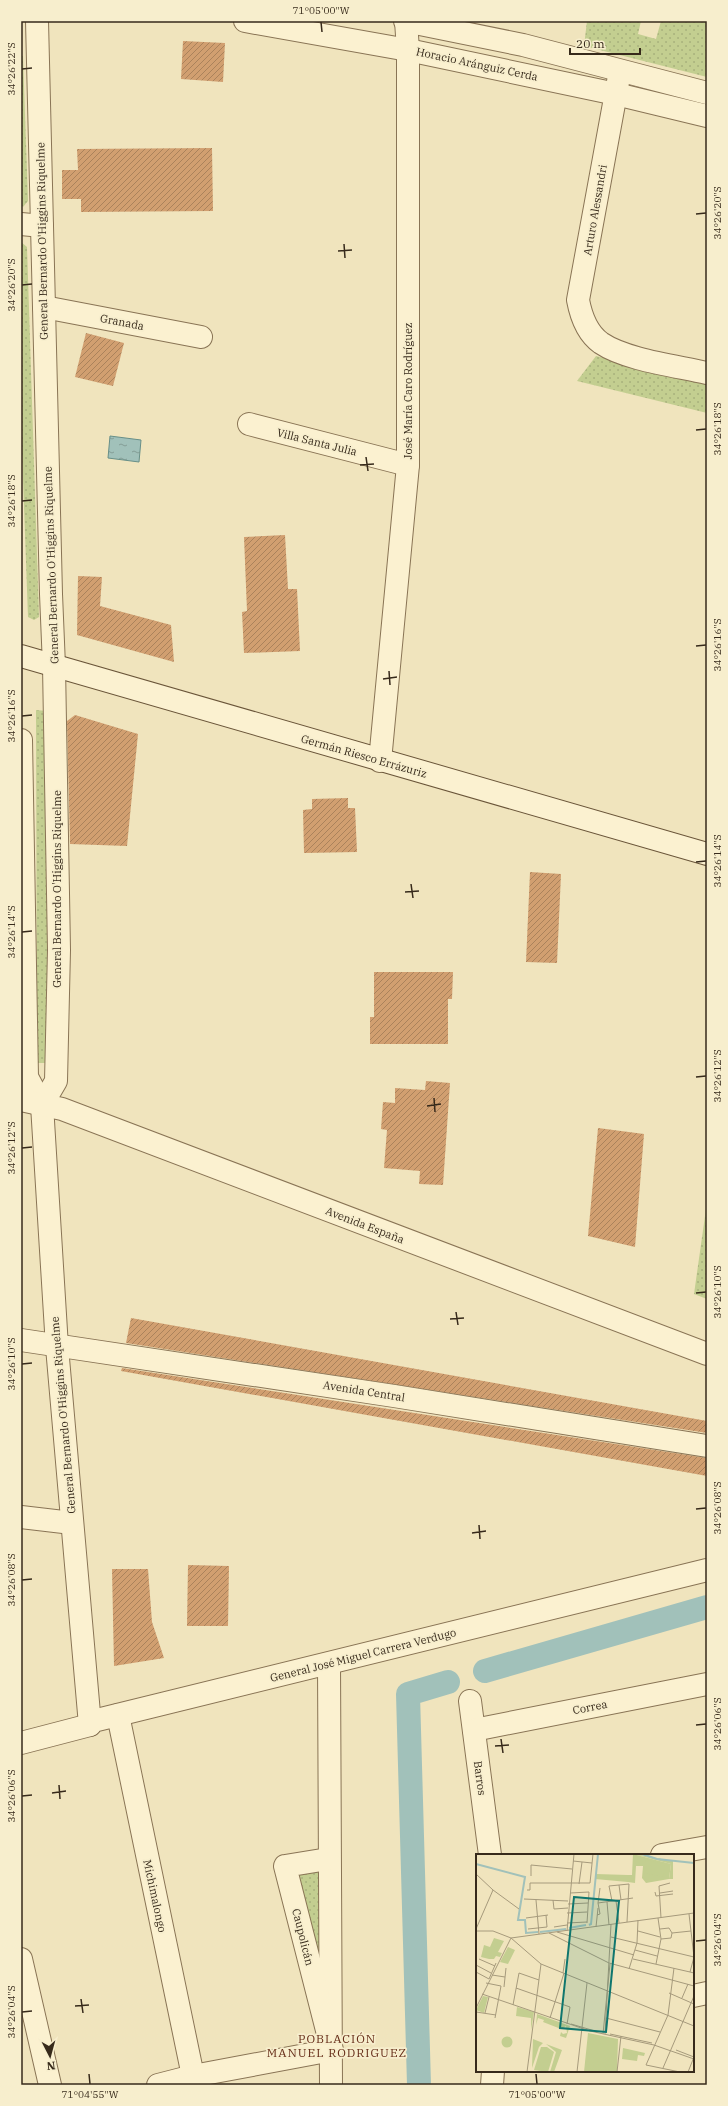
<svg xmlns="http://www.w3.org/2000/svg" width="728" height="2106" font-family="'IBM Plex Serif',serif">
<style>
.grass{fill:url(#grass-dots)}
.water{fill:url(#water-ripples);stroke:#688f88}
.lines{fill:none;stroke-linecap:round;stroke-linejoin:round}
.canal{stroke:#a1c1ba;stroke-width:24}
.building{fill:url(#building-hatch)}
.minor-casing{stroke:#897455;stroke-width:24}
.tertiary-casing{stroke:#897455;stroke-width:24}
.secondary-casing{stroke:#6a5539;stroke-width:24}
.minor{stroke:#fbf1d0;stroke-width:22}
.tertiary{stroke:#fbf1d0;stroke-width:22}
.secondary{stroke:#fbf1d0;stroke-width:22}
.ticks{fill:none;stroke:#372a1b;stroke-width:1.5}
.labels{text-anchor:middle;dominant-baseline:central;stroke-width:3.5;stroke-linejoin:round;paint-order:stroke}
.street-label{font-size:11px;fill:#372a1b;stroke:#f7eecd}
.neighbourhood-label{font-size:12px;letter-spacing:1px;fill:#662d18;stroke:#f7eecd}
.inset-river{fill:none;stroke:#a1c1ba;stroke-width:2}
.inset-road{fill:none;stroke:#a69a7c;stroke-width:1}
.view{fill:#0f766e;fill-opacity:0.15;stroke:#0f766e;stroke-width:2}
.inset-edge{fill:none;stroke:#372a1b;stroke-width:2}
.neatline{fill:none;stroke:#372a1b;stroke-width:1.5}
.ticks-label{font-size:10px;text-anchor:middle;fill:#372a1b}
</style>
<defs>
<pattern id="grass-dots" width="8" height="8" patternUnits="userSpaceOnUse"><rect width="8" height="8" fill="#c3ce90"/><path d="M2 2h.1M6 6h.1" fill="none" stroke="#a8b17c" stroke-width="1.8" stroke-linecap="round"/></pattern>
<pattern id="water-ripples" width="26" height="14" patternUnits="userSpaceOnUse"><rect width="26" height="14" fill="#a1c1ba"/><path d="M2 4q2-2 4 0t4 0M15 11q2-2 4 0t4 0" fill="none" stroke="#849d96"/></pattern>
<pattern id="building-hatch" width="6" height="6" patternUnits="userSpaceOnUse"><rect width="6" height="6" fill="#d19f70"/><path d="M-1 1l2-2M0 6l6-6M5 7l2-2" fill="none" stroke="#aa825b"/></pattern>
</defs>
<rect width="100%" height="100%" fill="#f0e4bd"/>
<!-- grass -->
<g class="grass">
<polygon points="587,21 641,21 638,34 656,39 661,21 707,21 707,77 584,46"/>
<polygon points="21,56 23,56 28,201 23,207 21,204"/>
<polygon points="21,242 27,247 39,617 34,620 28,617 21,423"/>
<polygon points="596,356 707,383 707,413 577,381"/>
<polygon points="36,710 47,711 50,905 48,1063 37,1063"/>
<polygon points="707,1202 707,1299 694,1294"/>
<polygon points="321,1870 323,1964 314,1966 293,1874"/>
</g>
<!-- water -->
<polygon class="water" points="110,436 141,440 139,462 108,458"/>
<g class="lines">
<!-- canal -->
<g class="canal">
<polyline points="485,1671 707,1607"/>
<polyline points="419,2085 408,1694 448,1682"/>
</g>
</g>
<!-- building -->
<g class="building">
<polygon points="183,41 225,43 223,82 181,79"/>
<polygon points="212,148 213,211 81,212 81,199 62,199 62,170 78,170 77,149"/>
<polygon points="86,333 124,343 113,386 75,377"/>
<polygon points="285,535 288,589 297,589 300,651 244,653 242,612 247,611 244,537"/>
<polygon points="78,576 102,577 100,606 171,625 174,662 77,635"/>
<polygon points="75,715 138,734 127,846 70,844 67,721"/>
<polygon points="348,798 348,808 355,808 357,852 304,853 303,810 312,809 312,799"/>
<polygon points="530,872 561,874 557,963 526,962"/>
<polygon points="374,972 453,972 452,999 448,999 448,1044 370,1044 370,1017 374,1017"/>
<polygon points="426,1081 450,1083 443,1185 419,1184 420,1171 384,1168 387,1130 381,1129 383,1102 395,1103 395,1088 425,1090"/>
<polygon points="598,1128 644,1134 635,1247 588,1236"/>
<polygon points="131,1318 707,1421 707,1433 126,1343"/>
<polygon points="122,1368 707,1458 707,1476 121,1371"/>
<polygon points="188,1565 229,1566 228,1626 187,1626"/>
<polygon points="112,1569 148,1569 152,1622 164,1658 114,1666"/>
</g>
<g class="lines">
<defs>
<g id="minor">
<path d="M620,71l-42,229c3,16 9,33 23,43 25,17 76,23 106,30"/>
<polyline points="21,224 42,226"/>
<polyline points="44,307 201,337"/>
<polyline points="249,424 408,465"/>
<polyline points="380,761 408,465 408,50 406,21"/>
<polyline points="21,1340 394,1396 707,1446"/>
<polyline points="21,1517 72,1523"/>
<polyline points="329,1664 331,2085"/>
<polyline points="470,1701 490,1855"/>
<polyline points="118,1715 193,2076"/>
<polyline points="474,1730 707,1684"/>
<polyline points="662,1855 707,1847"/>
<polyline points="21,1959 50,2085"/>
<polyline points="693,1996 707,1993"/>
<polyline points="158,2085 193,2076 332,2050 285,1866 328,1859"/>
<polyline points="492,2085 493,2071"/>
</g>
<g id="tertiary">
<polyline points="37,21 51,594 54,666 59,950 56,1081 42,1105"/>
<polyline points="245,21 408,50 616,94 707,116"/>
<polyline points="405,21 523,45 707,93"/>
<polyline points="21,740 27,1077 42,1105 57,1347 90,1725"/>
<polyline points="21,1100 62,1109 707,1354"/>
<polyline points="21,1743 90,1725 93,1721 707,1570"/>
</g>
<polyline id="secondary" points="21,656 707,854"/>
</defs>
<!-- minor casing -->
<use href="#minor" class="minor-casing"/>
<!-- tertiary casing -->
<use href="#tertiary" class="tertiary-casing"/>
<!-- secondary casing -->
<use href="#secondary" class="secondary-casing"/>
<!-- minor -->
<use href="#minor" class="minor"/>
<!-- tertiary -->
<use href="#tertiary" class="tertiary"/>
<!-- secondary -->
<use href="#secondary" class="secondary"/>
</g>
<!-- ticks -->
<path class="ticks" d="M321,22l1,10M22,69l10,-1M696,214l10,-1M344,244l1,14M338,251l14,-1M22,285l10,-1M696,430l10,-1M366,457l2,14M360,465l14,-1M22,501l10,-1M696,646l10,-1M389,671l1,14M383,679l14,-2M22,716l10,-1M696,862l10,-1M411,884l2,14M405,892l14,-1M22,932l10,-1M696,1077l10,-1M434,1098l1,14M427,1106l14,-2M22,1148l10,-1M696,1293l10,-1M456,1312l2,13M450,1319l14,-1M22,1364l10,-1M696,1509l10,-1M479,1525l1,14M472,1533l14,-2M22,1580l10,-1M696,1725l10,-1M501,1739l2,14M495,1746l14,-1M59,1785l1,14M52,1793l14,-2M22,1796l10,-1M696,1941l10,-1M81,1999l2,14M75,2006l14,-1M22,2012l10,-1M89,2074l1,10M536,2074l1,10"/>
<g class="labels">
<!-- street labels -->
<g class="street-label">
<text transform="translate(477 64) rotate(12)">Horacio Aránguiz Cerda</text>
<text transform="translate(595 210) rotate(-80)">Arturo Alessandri</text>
<text transform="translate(42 241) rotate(-91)">General Bernardo O'Higgins Riquelme</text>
<text transform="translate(122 322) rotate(11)">Granada</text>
<text transform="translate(408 391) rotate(-90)">José María Caro Rodríguez</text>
<text transform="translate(317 442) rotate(14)">Villa Santa Julia</text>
<text transform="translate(51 565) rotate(-92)">General Bernardo O'Higgins Riquelme</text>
<text transform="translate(364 756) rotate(16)">Germán Riesco Errázuriz</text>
<text transform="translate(57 889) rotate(-90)">General Bernardo O'Higgins Riquelme</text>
<text transform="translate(365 1225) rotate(21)">Avenida España</text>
<text transform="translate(364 1391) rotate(9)">Avenida Central</text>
<text transform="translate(63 1415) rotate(-95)">General Bernardo O'Higgins Riquelme</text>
<text transform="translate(363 1655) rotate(-14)">General José Miguel Carrera Verdugo</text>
<text transform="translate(590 1707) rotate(-11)">Correa</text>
<text transform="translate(480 1778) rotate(82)">Barros</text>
<text transform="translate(155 1896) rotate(78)">Michimalongo</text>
<text transform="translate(303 1937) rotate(76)">Caupolicán</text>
</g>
<!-- neighbourhood labels -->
<g class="neighbourhood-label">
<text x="337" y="2038">POBLACIÓN<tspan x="337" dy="14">MANUEL RODRIGUEZ</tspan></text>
</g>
</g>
<!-- overview -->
<g transform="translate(476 1854)">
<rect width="218" height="218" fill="#f0e4bd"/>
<path d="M157,0l38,10 -2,15 -23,4 -4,-5 1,-12h-7l-1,17 -7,-1v-7h4zM18,84l10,3 -6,11 4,1 -2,4 -4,-1 -2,3h-5l-8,-2 3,-12 6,2zM32,93l7,3 -7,14 -8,-2zM41,153l17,5 -3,18v-12l-15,-2zM61,160l33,12 -4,12 -6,-2 1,-4 2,2 4,-1 -1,-7 -5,3 -18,-7 1,-2 -6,-2 -2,7zM57,185l10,4 -4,4 -7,21zM70,190l16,6 -8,22h-4l6,-20zM147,194l22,5 -1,3 -6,-1 -1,6 -15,-2z" fill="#c3ce90"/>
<path d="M158,0l39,7v18h-4l2,-15zM120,20l32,1v7l-33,-3z" fill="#c3ce90"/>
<path d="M7,142l5,1 -4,16 -8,-3z" fill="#c3ce90"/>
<path d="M170,6l19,4 -2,13 -20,-4zM112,179l30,6 -1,33h-33zM25.5 188a5.5 5.5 0 1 1 11 0a5.5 5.5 0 1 1-11 0ZM65,193h6l7,5 -6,20 -14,-2z" fill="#c3ce90"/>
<path class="inset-river" d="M166,0l15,5 37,4M0,10l49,13 -7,43h7l1,13 12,-1M113,71l2,-1 7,-70M93,74l17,-3M64,78l26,-3"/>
<path class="inset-road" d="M97,7l19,2M0,20l17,16M55,22v-11l41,4M103,30l3,-22M143,31l2,15M51,36h3v-7h60l3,-29M179,38l1,4 17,-2M94,39l19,-1 -2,31M184,39l13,-2M48,45l44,2M60,46l3,34M77,46l1,9 14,-1M136,47l-3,-15 20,-2 -2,38M140,47l3,22M131,48l2,23M122,49l2,-15M92,50l20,-1M91,59l20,-1M213,60l5,43 -4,15 4,1M121,61l3,-1 -2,-11 35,-5M50,64l22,-3M185,64l-2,-32 11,-3M91,69l20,-1M78,73l13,-2M120,73l2,-19M0,75l17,-39 26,19M52,75l19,-2 -1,-12M184,75l9,-1 3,5 -1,5 -10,1M0,77h17l18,7 30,26 153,62M91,77l7,-77M162,77l22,6M81,78l77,23M73,79l60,30 85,23M196,79l19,-2M135,83l83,20M159,96l22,6M3,105l16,7M157,105l57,13M180,110l5,-25 -3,-21M0,111l15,8M198,114l-6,47 -22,50 34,7M153,115l8,-26 1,-23M0,118l13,7M87,119l2,-14M16,121l13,2M13,125l7,-16M10,129l15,3M28,133l2,-19M40,134l54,19 -3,17M193,139l25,11M6,140l108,37 64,14 40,14M206,144l6,-14M37,151l6,-32 20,7M0,154l35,-70 183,-25M0,158l20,3M9,159l4,-16M19,164l6,-32M74,164l14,-45M130,164l54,14M95,170l24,7M127,180l7,-70M129,180l6,-110M134,180l42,9M200,196l18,7M187,214l31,-72M51,218l14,-108M101,218l10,-89M141,218l4,-36M212,218l6,-15"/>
<path class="view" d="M98,43l45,4 -13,131 -46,-4z"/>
<rect width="218" height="218" class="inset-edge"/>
</g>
<!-- border -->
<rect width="728" height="2106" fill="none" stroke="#f7eecd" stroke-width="44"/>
<!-- north arrow -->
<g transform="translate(50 2056) rotate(174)" stroke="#f7eecd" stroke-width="3" paint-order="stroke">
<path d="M0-3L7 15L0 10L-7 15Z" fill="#372a1b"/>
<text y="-6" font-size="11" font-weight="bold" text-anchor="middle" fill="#372a1b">N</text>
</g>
<!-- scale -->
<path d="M570 48v6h70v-6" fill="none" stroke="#372a1b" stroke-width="2"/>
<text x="576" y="48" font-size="12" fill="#372a1b" stroke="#f7eecd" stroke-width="3" paint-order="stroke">20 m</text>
<rect x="22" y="22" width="684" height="2062" class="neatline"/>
<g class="ticks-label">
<text x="321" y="14">71°05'00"W</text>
<text transform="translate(11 69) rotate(-90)" y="4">34°26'22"S</text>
<text transform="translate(717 213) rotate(-90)" y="4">34°26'20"S</text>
<text transform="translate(11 285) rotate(-90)" y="4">34°26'20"S</text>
<text transform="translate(717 429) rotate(-90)" y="4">34°26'18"S</text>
<text transform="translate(11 501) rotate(-90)" y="4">34°26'18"S</text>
<text transform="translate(717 645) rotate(-90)" y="4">34°26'16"S</text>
<text transform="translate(11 716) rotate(-90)" y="4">34°26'16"S</text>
<text transform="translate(717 861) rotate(-90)" y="4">34°26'14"S</text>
<text transform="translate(11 932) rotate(-90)" y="4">34°26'14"S</text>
<text transform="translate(717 1076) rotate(-90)" y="4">34°26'12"S</text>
<text transform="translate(11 1148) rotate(-90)" y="4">34°26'12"S</text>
<text transform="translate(717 1292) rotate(-90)" y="4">34°26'10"S</text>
<text transform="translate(11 1364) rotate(-90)" y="4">34°26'10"S</text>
<text transform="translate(717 1508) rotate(-90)" y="4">34°26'08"S</text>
<text transform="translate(11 1580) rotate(-90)" y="4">34°26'08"S</text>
<text transform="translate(717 1724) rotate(-90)" y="4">34°26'06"S</text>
<text transform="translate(11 1796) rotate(-90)" y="4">34°26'06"S</text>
<text transform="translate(717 1940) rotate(-90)" y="4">34°26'04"S</text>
<text transform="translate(11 2012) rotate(-90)" y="4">34°26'04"S</text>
<text x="90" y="2098">71°04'55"W</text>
<text x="537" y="2098">71°05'00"W</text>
</g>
</svg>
